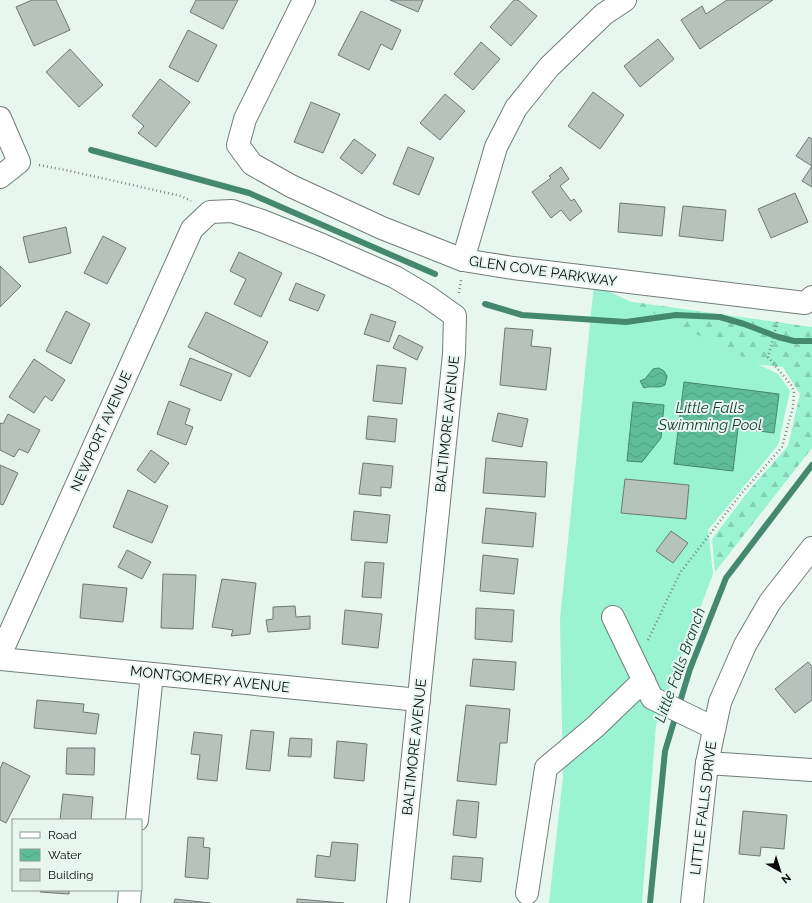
<svg xmlns="http://www.w3.org/2000/svg" width="812" height="903" font-family="Raleway,sans-serif">
<style>
.forest{fill:url(#forest-firs)}
.garden{fill:#9af3d1}
.water{fill:url(#water-waves);stroke:#458870}
.lines{fill:none;stroke-linecap:round;stroke-linejoin:round}
.stream{stroke:#458870;stroke-width:6}
.building{fill:#b6c3bd;stroke:#6d7974}
.minor-casing{stroke:#707d78;stroke-width:24}
.path{stroke:#7d8782;stroke-width:2.5;stroke-dasharray:1 3;stroke-linecap:butt}
.minor{stroke:#fff;stroke-width:22}
.labels{text-anchor:middle;dominant-baseline:central;stroke-width:4;stroke-linejoin:round;paint-order:stroke}
.street-label{font-size:14px;fill:#080d0b;stroke:#e8f6f0}
.water-label{font-size:15px;font-style:italic;fill:#164032;stroke:#e8f6f0}
</style>
<defs>
<pattern id="forest-firs" width="22" height="20" patternUnits="userSpaceOnUse"><rect width="22" height="20" fill="#9af3d1"/><path d="M5 1l3.5 6h-7zM16 11l3.5 6h-7z" fill="#83cfb2"/></pattern>
<pattern id="water-waves" width="16" height="10" patternUnits="userSpaceOnUse"><rect width="16" height="10" fill="#5fbc9b"/><path d="M0 5q4-4 8 0t8 0" fill="none" stroke="#51a084"/></pattern>
</defs>
<rect width="100%" height="100%" fill="#e8f6f0"/>
<!-- forest -->
<polygon class="forest" points="597,297 812,327 812,448 715,572 712,539 751,488 788,446 800,394 783,367 624,351"/>
<!-- garden -->
<polygon class="garden" points="594,284 778,374 790,391 778,445 708,530 713,574 656,725 642,903 549,903 563,777 560,620"/>
<!-- water -->
<g class="water">
<path d="M659,368l5,3 3,5 -2,9c-7,4 -14,0 -21,3l-4,-7 5,-2 8,-10z"/>
<polygon points="684,382 779,394 774,433 738,428 733,471 674,464"/>
<polygon points="633,402 664,405 661,438 642,462 627,461"/>
</g>
<g class="lines">
<!-- stream -->
<g class="stream">
<polyline points="91,150 249,193 435,274"/>
<polyline points="485,304 522,315 626,322 676,315 720,317 744,324 778,337 794,341 812,341"/>
<polyline points="650,903 665,751 690,669 726,578 812,465"/>
</g>
</g>
<!-- building -->
<g class="building">
<polygon points="32,0 56,0 70,30 34,46 16,7"/>
<polygon points="196,0 238,0 223,29 190,12"/>
<polygon points="390,0 423,0 418,12"/>
<polygon points="514,0 518,0 537,16 511,46 490,27"/>
<polygon points="727,0 773,0 700,49 681,20 702,6 706,14"/>
<polygon points="361,11 401,30 392,50 381,44 369,70 338,55"/>
<polygon points="188,30 217,45 198,82 169,67"/>
<polygon points="658,39 674,59 640,87 624,66"/>
<polygon points="481,42 500,59 473,90 454,74"/>
<polygon points="70,49 103,85 79,107 46,72"/>
<polygon points="160,79 190,102 156,147 138,133 144,126 132,116"/>
<polygon points="593,92 624,115 600,149 568,126"/>
<polygon points="445,94 465,111 440,140 420,123"/>
<polygon points="311,102 340,114 323,153 294,142"/>
<polygon points="809,137 812,139 812,166 796,156"/>
<polygon points="354,139 376,155 362,174 340,158"/>
<polygon points="408,147 434,158 419,195 393,184"/>
<polygon points="812,166 812,187 802,181"/>
<polygon points="561,167 569,179 560,186 571,201 574,199 582,211 570,221 561,210 551,218 532,192 551,178 549,176"/>
<polygon points="795,193 808,222 771,238 758,209"/>
<polygon points="620,203 665,207 662,236 618,232"/>
<polygon points="683,206 726,210 723,241 679,236"/>
<polygon points="66,227 71,253 29,263 23,237"/>
<polygon points="103,236 126,248 107,284 84,273"/>
<polygon points="239,252 282,273 261,317 234,304 246,279 230,271"/>
<polygon points="0,266 21,286 0,307"/>
<polygon points="296,283 325,295 318,311 289,300"/>
<polygon points="66,311 90,324 71,364 46,351"/>
<polygon points="206,312 268,342 250,377 188,347"/>
<polygon points="371,314 396,322 389,342 364,334"/>
<polygon points="505,328 533,330 531,346 551,348 546,390 500,385"/>
<polygon points="399,335 423,347 417,360 393,348"/>
<polygon points="190,358 232,374 221,401 180,385"/>
<polygon points="34,359 65,380 52,401 45,396 34,413 9,397"/>
<polygon points="377,365 406,368 402,404 373,401"/>
<polygon points="169,401 190,409 185,424 193,427 186,445 157,434"/>
<polygon points="498,413 528,419 522,447 492,441"/>
<polygon points="8,414 40,430 28,453 19,449 14,457 0,450 0,423 3,424"/>
<polygon points="368,416 397,419 395,442 366,439"/>
<polygon points="151,450 169,463 155,483 137,470"/>
<polygon points="486,458 547,462 545,497 483,493"/>
<polygon points="363,463 393,466 391,488 381,487 381,496 359,494"/>
<polygon points="0,465 18,473 3,505 0,504"/>
<polygon points="625,479 689,485 686,519 621,513"/>
<polygon points="128,490 168,506 152,543 113,527"/>
<polygon points="486,508 536,513 533,547 482,543"/>
<polygon points="354,511 390,515 387,543 351,540"/>
<polygon points="671,531 688,543 673,563 656,551"/>
<polygon points="127,550 151,562 142,579 118,567"/>
<polygon points="483,555 518,559 514,594 480,591"/>
<polygon points="365,562 384,563 381,598 362,597"/>
<polygon points="163,574 196,575 193,629 161,628"/>
<polygon points="222,579 256,583 250,634 231,636 233,630 212,627"/>
<polygon points="83,584 127,588 123,622 80,618"/>
<polygon points="295,606 296,617 310,616 310,629 268,632 266,620 273,619 273,607"/>
<polygon points="476,608 514,610 512,642 475,639"/>
<polygon points="345,610 382,614 378,648 342,644"/>
<polygon points="473,659 516,662 514,690 470,686"/>
<polygon points="808,662 812,666 812,700 795,713 775,689"/>
<polygon points="37,700 84,704 83,712 99,714 96,734 34,728"/>
<polygon points="466,705 510,709 507,743 500,743 496,785 457,781"/>
<polygon points="251,730 274,732 270,771 246,769"/>
<polygon points="194,732 222,735 217,781 197,779 200,755 191,754"/>
<polygon points="290,738 312,739 311,757 288,756"/>
<polygon points="337,741 367,744 364,781 334,778"/>
<polygon points="67,748 95,748 94,775 66,774"/>
<polygon points="3,762 30,776 6,823 0,820 0,769"/>
<polygon points="63,794 93,797 91,820 60,820"/>
<polygon points="457,800 479,802 476,838 453,835"/>
<polygon points="743,811 787,815 784,849 761,847 760,856 739,854"/>
<polygon points="188,837 204,838 203,847 210,848 208,879 185,877"/>
<polygon points="332,842 358,844 355,881 315,877 317,855 330,857"/>
<polygon points="453,856 483,858 481,882 451,879"/>
<polygon points="41,890 69,890 69,894 40,892"/>
<polygon points="175,899 210,903 174,903"/>
<polygon points="297,899 344,903 297,903"/>
</g>
<g class="lines">
<defs>
<g id="minor">
<polyline points="304,0 245,119 238,145 252,164 291,186 382,228 463,260 513,268 805,303 812,297"/>
<polyline points="0,118 19,162 0,177"/>
<polyline points="463,260 496,147 516,108 549,67 604,14 625,0"/>
<polyline points="613,617 652,698 714,728"/>
<polyline points="0,655 192,229 210,212 232,211 262,221 322,245 395,277 427,296 455,316 454,354 398,903"/>
<polyline points="0,659 419,700"/>
<polyline points="707,763 812,770"/>
<polyline points="137,820 152,674"/>
<polyline points="527,893 546,768 595,727 644,680"/>
<polyline points="129,903 130,890"/>
<polyline points="692,903 707,763 720,702 745,645 770,602 812,548"/>
</g>
</defs>
<!-- minor casing -->
<use href="#minor" class="minor-casing"/>
<!-- path -->
<g class="path">
<polyline points="39,165 70,171 181,196 191,201"/>
<polyline points="459,293 461,280"/>
<polyline points="648,640 680,573 740,495 782,447 793,407 794,391 791,385 768,357 778,320"/>
</g>
<!-- minor -->
<use href="#minor" class="minor"/>
</g>
<g class="labels">
<!-- street labels -->
<g class="street-label">
<text transform="translate(543 271) rotate(8)">GLEN COVE PARKWAY</text>
<text transform="translate(447 424) rotate(-84)">BALTIMORE AVENUE</text>
<text transform="translate(101 431) rotate(-66)">NEWPORT AVENUE</text>
<text transform="translate(210 679) rotate(6)">MONTGOMERY AVENUE</text>
<text transform="translate(414 747) rotate(-84)">BALTIMORE AVENUE</text>
<text transform="translate(703 808) rotate(-83)">LITTLE FALLS DRIVE</text>
</g>
<!-- water labels -->
<g class="water-label">
<text x="710" y="408">Little Falls<tspan x="710" dy="17">Swimming Pool</tspan></text>
<text transform="translate(680 665) rotate(-70)">Little Falls Branch</text>
</g>
</g>
<!-- legend -->
<rect x="12" y="819" width="130" height="72" fill="#e8f6f0" stroke="#8e9994"/>
<rect x="20" y="832" width="20" height="6" fill="#ffffff" stroke="#8e9994"/>
<text x="48" y="839" font-size="12" fill="#080d0b">Road</text>
<rect x="20" y="849" width="20" height="12" fill="url(#water-waves)" stroke="#8e9994"/>
<text x="48" y="859" font-size="12" fill="#080d0b">Water</text>
<rect x="20" y="869" width="20" height="12" fill="#b6c3bd" stroke="#8e9994"/>
<text x="48" y="879" font-size="12" fill="#080d0b">Building</text>
<!-- north arrow -->
<g transform="translate(780 871) rotate(141)" stroke="#e8f6f0" stroke-width="3" paint-order="stroke">
<path d="M0-3L7 15L0 10L-7 15Z" fill="#080d0b"/>
<text y="-6" font-size="11" font-weight="bold" text-anchor="middle" fill="#080d0b">N</text>
</g>
</svg>
